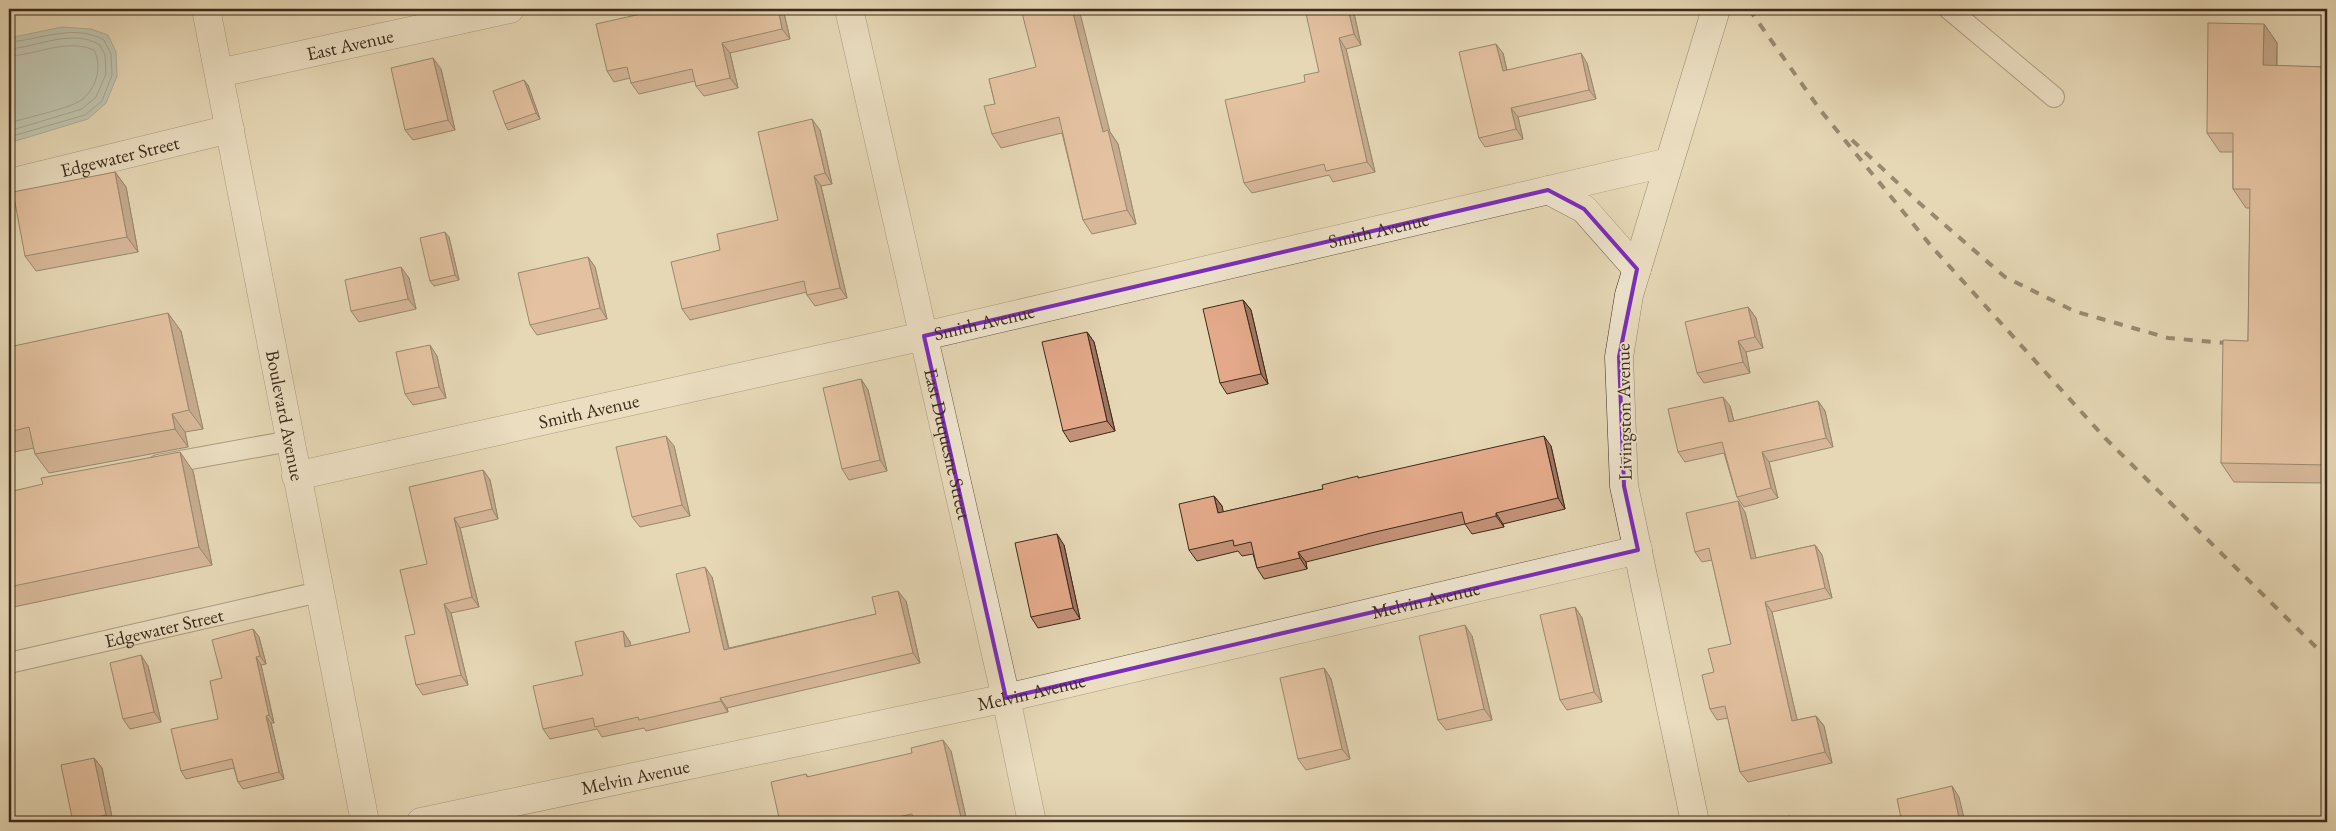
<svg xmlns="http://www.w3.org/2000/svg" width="2336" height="831" font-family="'EB Garamond',serif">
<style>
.water{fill:#99b8b6;stroke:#747f78}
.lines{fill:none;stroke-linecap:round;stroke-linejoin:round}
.shore{stroke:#6a7168;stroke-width:1}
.lane-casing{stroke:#665542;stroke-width:22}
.street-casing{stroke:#665542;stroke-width:29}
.secondary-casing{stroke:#3c2a1b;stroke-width:29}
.lane{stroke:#efe5cf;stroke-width:20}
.street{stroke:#efe5cf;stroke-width:28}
.secondary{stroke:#efe5cf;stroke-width:28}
.rail{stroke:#3c2a1b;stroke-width:4;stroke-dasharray:9 9;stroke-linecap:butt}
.wall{fill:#c39177;stroke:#3c2a1b}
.shaded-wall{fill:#9f7661;stroke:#3c2a1b}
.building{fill:#e3a98a;stroke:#3c2a1b}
.marked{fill:none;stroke:#7b2cbf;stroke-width:4;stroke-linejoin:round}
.labels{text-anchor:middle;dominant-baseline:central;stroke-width:4;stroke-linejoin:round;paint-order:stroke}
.street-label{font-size:19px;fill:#3c2a1b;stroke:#efe5cf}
</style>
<rect width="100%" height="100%" fill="#e6d7b5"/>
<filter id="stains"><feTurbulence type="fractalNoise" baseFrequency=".004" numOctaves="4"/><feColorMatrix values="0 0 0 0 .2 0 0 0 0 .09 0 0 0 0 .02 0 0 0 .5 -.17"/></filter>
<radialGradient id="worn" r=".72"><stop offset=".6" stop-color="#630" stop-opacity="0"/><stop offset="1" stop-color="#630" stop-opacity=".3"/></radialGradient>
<!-- water -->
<polygon class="water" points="62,27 91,29 108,35 116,52 117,76 106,103 88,119 9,143 9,38"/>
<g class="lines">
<!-- shore -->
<g class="shore">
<path d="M9,42c31,-2 65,-19 95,-2l7,14 1,21 -10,26 -17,14 -76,22"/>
<path d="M9,49c29,-2 63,-21 91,-4l5,10 1,19 -10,23 -14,12 -73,22"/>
<path d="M9,56c28,-1 57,-18 85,-6 9,17 2,40 -14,51 -13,8 -55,17 -71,22"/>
</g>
<defs>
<g id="lane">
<polyline points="1949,9 2054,97"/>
<polyline points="158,465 290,441"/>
<path id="s1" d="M9,663l310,-71"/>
</g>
<g id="street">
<path id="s2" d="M206,9l159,813"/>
<path id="s3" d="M849,9l157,689 26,124"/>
<path id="s4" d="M219,73l291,-64"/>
<path id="s5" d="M9,183l221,-54"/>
<polyline points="1548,190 1584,209 1637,269"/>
<path id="s6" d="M296,476l628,-140 745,-174"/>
<path id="s7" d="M421,822l585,-124 632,-148"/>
</g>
<polyline id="secondary" points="1695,822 1624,486 1619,357 1629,295 1716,9"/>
</defs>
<!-- lane casing -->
<use href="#lane" class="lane-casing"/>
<!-- street casing -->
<use href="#street" class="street-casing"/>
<!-- secondary casing -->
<use href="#secondary" class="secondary-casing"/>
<!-- lane -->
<use href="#lane" class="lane"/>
<!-- street -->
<use href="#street" class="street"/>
<!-- secondary -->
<use href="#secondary" class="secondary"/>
<!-- rail -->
<g class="rail">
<polyline points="1749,9 1821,111 1932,247 2105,438 2327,658"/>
<polyline points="1852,140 1917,201 2005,277 2074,311 2168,338 2237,344"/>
</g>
</g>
<!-- wall -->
<g class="wall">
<polygon points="663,9 783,9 790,39 730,53 738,88 704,96 696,86 695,81 639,94 631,83 630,78 614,82 607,71"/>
<polygon points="1353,9 1361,45 1346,49 1375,172 1333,182 1329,175 1252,193 1244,183 1319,72"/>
<polygon points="2264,24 2277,43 2277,66 2327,67 2327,483 2234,482 2221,463 2248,341 2250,208 2246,208 2233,189 2233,152 2220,152 2207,133"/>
<polygon points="1503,53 1507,70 1587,63 1596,99 1518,117 1523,139 1485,147 1479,138"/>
<polygon points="441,69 455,130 413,140 405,130"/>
<polygon points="989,79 1110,132 1118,144 1136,224 1092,234 1083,220 1062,133 1001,148 992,134 995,104"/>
<polygon points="528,85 540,119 508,130 505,124"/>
<polygon points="820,130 832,184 821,186 847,298 815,306 807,295 807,292 690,320 682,309 720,250 778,220"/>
<polygon points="115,172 126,187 138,252 36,271 25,256"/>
<polygon points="449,237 459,280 434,286 430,281"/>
<polygon points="588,257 595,267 607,319 537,335 530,325"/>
<polygon points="409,278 416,309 359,322 351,311"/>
<polygon points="1243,300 1251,310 1268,384 1227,394 1220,383"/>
<polygon points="1748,307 1756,318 1763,348 1746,352 1750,373 1704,383 1697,373"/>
<polygon points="181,331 203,429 185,432 188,447 49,473 35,454 34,448 9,453 9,347"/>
<polygon points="1087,332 1094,342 1115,431 1070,442 1063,431"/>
<polygon points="437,356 446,398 413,405 405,394"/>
<polygon points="861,379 868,390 887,471 849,480 842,469"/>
<polygon points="1818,401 1825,411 1833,447 1769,462 1778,498 1744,507 1737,497 1724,453 1685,462 1678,452 1730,406 1734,421"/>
<polygon points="674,446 690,516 640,527 632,517"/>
<polygon points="1551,446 1565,509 1503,524 1504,527 1472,534 1465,524 1379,544 1306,562 1307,569 1264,579 1257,568 1253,554 1242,556 1238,551 1197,561 1189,550 1214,496 1222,506 1223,512 1323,489 1359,478"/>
<polygon points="483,470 490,480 498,519 460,528 479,607 451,613 468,685 423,695 416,685 427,564"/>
<polygon points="193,471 212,565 9,608 9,492"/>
<polygon points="1745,512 1756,558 1815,545 1822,555 1832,598 1772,612 1797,720 1816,716 1824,726 1832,763 1748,782 1740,772 1728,718 1717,720 1710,709 1714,672 1731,644 1712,560 1702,562 1695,552"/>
<polygon points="1064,545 1080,619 1038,628 1031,617"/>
<polygon points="712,577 729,648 876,614 906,601 920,663 727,708 728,712 646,731 644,728 602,737 597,729 550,739 543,729 583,675 623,631 630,642 631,646 690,632"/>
<polygon points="1575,607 1582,618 1602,702 1567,710 1560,700"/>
<polygon points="253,629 259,637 266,664 261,665 274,723 271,723 284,779 243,789 238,782 234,768 186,779 181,771 218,719"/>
<polygon points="1472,636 1492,720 1446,730 1438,720"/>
<polygon points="148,666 161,722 130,729 123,719"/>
<polygon points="1324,668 1331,679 1350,759 1306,770 1298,759"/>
<polygon points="951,751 967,822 780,822 806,774 808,777"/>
<polygon points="94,758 102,768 113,822 73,822"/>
</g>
<!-- shaded-wall -->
<g class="shaded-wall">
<polygon points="778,9 783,9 790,39 782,29"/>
<polygon points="1072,9 1079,9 1110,132 1118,144 1136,224 1127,210 1103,132"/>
<polygon points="1348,9 1353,9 1361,45 1354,34"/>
<polygon points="2264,24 2277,43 2276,84 2263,65"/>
<polygon points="1339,38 1346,49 1375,172 1367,162"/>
<polygon points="722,43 730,53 738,88 730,78"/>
<polygon points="1496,44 1503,53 1509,81 1503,71"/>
<polygon points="1581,53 1587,63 1596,99 1589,90"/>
<polygon points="433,58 441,69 455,130 448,120"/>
<polygon points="524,80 528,85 540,119 536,113"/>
<polygon points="1511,108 1518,117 1523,139 1516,129"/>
<polygon points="812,119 820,130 832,184 825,173"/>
<polygon points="115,172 126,187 138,252 127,237"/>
<polygon points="814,176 821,186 847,298 840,288"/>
<polygon points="445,232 449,237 459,280 455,275"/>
<polygon points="588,257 595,267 607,319 600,308"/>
<polygon points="401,267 409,278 416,309 408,299"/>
<polygon points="1243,300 1251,310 1268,384 1261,374"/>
<polygon points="1748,307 1756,318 1763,348 1755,337"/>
<polygon points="168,313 181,331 203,429 189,410"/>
<polygon points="1087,332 1094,342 1115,431 1107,421"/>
<polygon points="1738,341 1746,352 1750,373 1743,362"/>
<polygon points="430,345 437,356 446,398 439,387"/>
<polygon points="861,379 868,390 887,471 880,460"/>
<polygon points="1723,397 1730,406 1736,431 1729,422"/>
<polygon points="1818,401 1825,411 1833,447 1826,438"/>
<polygon points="172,414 185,432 188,447 175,429"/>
<polygon points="666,436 674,446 690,516 682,505"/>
<polygon points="1544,436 1551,446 1565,509 1558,498"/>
<polygon points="180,452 193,471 212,565 199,547"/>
<polygon points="1762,452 1769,462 1778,498 1771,488"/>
<polygon points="483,470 490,480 498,519 492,509"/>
<polygon points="1214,496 1222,506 1226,524 1218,513"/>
<polygon points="1738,501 1745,512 1759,570 1751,559"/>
<polygon points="1496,513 1503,524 1504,527 1496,516"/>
<polygon points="454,518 460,528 479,607 472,597"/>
<polygon points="1057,534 1064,545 1080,619 1073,608"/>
<polygon points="1815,545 1822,555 1832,598 1825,588"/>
<polygon points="1298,552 1306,562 1307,569 1300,558"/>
<polygon points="705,567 712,577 731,660 724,650"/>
<polygon points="898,591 906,601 920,663 913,653"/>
<polygon points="1765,602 1772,612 1800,732 1792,721"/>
<polygon points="444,604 451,613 468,685 461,675"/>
<polygon points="1575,607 1582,618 1602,702 1594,692"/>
<polygon points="1465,625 1472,636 1492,720 1484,709"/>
<polygon points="253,629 259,637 266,664 260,656"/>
<polygon points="623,631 630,642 633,657 625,647"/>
<polygon points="141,655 148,666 161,722 154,712"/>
<polygon points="256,657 261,665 274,723 269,715"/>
<polygon points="1324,668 1331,679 1350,759 1342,749"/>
<polygon points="720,698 727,708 728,712 721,701"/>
<polygon points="266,716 271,723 284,779 279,772"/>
<polygon points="1816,716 1824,726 1832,763 1825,752"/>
<polygon points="943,740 951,751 967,822 962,822"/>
<polygon points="94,758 102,768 113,822 111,822 106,815"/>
<polygon points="1952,786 1959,797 1965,822 1960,822"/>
</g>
<!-- building -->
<g class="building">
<polygon points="663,9 778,9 782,29 722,43 730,78 696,86 692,69 631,83 627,67 607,71 596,24"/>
<polygon points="1021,9 1072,9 1103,132 1108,130 1127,210 1083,220 1059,117 992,134 984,106 995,104 989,79 1036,67"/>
<polygon points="1305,9 1348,9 1354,34 1339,38 1367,162 1326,171 1324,164 1244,183 1225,100 1305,82 1304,75 1319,72"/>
<polygon points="2208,23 2264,24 2263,65 2327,67 2327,465 2221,463 2223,340 2248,341 2250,189 2233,189 2233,133 2207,133"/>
<polygon points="1496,44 1503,71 1581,53 1589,90 1511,108 1516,129 1479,138 1459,52"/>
<polygon points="433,58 448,120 405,130 391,68"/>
<polygon points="524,80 536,113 505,124 493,91"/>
<polygon points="812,119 825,173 814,176 840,288 807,295 804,281 682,309 671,262 720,250 717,234 778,220 758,132"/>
<polygon points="115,172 127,237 25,256 13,192"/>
<polygon points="445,232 455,275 430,281 420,238"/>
<polygon points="588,257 600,308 530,325 518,273"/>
<polygon points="401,267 408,299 351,311 345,280"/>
<polygon points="1243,300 1261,374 1220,383 1203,309"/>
<polygon points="1748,307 1755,337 1738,341 1743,362 1697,373 1685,322"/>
<polygon points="168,313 189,410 172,414 175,429 35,454 29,427 9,432 9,347"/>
<polygon points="1087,332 1107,421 1063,431 1042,342"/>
<polygon points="430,345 439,387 405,394 396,352"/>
<polygon points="861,379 880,460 842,469 823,388"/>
<polygon points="1723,397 1729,422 1818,401 1826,438 1762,452 1771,488 1737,497 1722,442 1678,452 1668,409"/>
<polygon points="666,436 682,505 632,517 616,447"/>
<polygon points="1544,436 1558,498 1496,513 1496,516 1465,524 1462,512 1371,533 1298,552 1300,558 1257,568 1251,542 1234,546 1233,540 1189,550 1179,504 1214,496 1218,513 1323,489 1322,485 1358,476 1358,478"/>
<polygon points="180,452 199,547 9,587 9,492 43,484 41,478"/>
<polygon points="483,470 492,509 454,518 472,597 444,604 461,675 416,685 405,636 415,634 400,570 427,564 409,487"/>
<polygon points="1738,501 1751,559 1815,545 1825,588 1765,602 1792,721 1816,716 1825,752 1740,772 1725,706 1710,709 1702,675 1714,672 1708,649 1731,644 1709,548 1695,552 1686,513"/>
<polygon points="1057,534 1073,608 1031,617 1015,543"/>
<polygon points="705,567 724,650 876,614 872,597 898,591 913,653 720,698 721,701 639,720 638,717 595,727 593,718 543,729 533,686 583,675 575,642 623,631 625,647 690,632 676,574"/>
<polygon points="1575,607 1594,692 1560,700 1540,615"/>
<polygon points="1465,625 1484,709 1438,720 1419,636"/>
<polygon points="253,629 260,656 256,657 269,715 266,716 279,772 238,782 232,759 181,771 171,729 218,719 210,681 222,678 212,640"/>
<polygon points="141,655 154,712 123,719 110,663"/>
<polygon points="1324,668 1342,749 1298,759 1280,678"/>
<polygon points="943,740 962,822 914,822 912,814 874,822 780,822 771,782 806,774 807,777 912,753 911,748"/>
<polygon points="94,758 106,815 73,822 61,765"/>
<polygon points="1952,786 1960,822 1902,822 1897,799"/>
<polygon points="1790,816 1791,822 1761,822"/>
<polygon points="1617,818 1618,822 1600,822"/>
</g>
<!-- marked area -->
<path d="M0 0H2336V831H0ZM1548,190l36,19 53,60 -18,88 5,129 14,64 -632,148 -82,-362z" fill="#e6d7b5" fill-opacity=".55" fill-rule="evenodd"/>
<path class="marked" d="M1548,190l36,19 53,60 -18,88 5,129 14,64 -632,148 -82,-362z"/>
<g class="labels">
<!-- street labels -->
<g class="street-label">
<text stroke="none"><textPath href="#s4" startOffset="134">East Avenue</textPath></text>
<text stroke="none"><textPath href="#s5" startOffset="114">Edgewater Street</textPath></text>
<text stroke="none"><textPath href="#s6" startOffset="1110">Smith Avenue</textPath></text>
<text stroke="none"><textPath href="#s6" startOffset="705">Smith Avenue</textPath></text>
<text stroke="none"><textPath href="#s6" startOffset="300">Smith Avenue</textPath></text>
<text transform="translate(1624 412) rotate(-91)">Livingston Avenue</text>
<text stroke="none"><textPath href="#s2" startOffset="414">Boulevard Avenue</textPath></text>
<text stroke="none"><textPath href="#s3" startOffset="446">East Duquesne Street</textPath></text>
<text stroke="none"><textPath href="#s7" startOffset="1029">Melvin Avenue</textPath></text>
<text stroke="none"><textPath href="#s1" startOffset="159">Edgewater Street</textPath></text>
<text stroke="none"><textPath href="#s7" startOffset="624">Melvin Avenue</textPath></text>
<text stroke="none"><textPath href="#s7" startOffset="219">Melvin Avenue</textPath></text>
</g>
</g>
<!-- margin -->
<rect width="2336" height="831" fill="none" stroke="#e6d7b5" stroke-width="30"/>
<rect x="10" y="10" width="2316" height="811" fill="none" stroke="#3c2a1b" stroke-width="2.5"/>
<rect x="15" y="15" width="2306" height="801" fill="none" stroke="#3c2a1b"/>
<rect width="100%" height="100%" filter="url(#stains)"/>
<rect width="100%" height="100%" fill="url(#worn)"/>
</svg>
